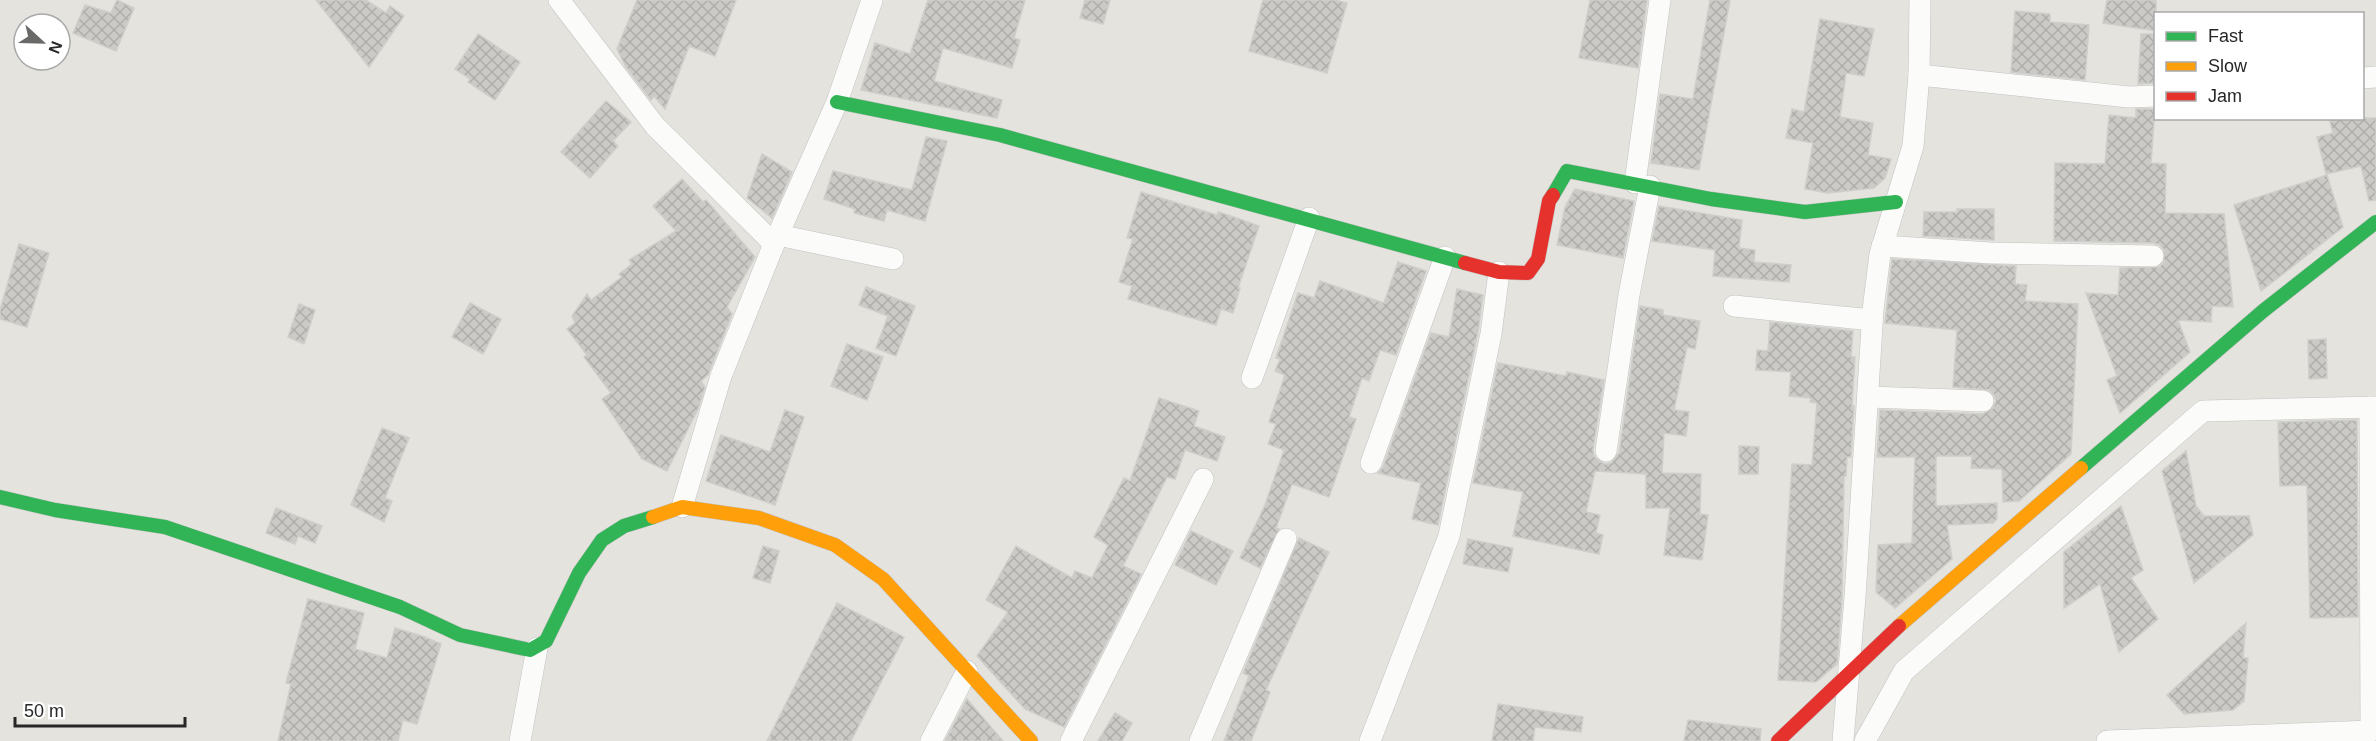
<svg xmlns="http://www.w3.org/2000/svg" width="2376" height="741" font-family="Helvetica,sans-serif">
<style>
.building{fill:url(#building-cross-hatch);stroke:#cfceca;stroke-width:1.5}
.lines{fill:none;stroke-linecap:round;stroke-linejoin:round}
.street-casing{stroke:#c3c2c3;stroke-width:22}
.fast-casing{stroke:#c3c2c3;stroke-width:15}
.slow-casing{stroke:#c3c2c3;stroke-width:15}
.jam-casing{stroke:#c3c2c3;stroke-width:15}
.street{stroke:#fbfbfa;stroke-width:21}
.fast{stroke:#30b455;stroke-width:14}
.slow{stroke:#ff9f0a;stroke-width:14}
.jam{stroke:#e5322d;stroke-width:14}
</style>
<defs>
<pattern id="building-cross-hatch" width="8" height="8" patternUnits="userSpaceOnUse" patternTransform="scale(1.5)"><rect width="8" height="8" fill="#cbcac7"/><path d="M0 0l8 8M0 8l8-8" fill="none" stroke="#aeaeab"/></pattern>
</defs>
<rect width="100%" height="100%" fill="#e4e3de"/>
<!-- building -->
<g class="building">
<polygon points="117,0 134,8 116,51 73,33 85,5 111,13"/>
<polygon points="316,0 366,0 386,13 390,6 404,16 369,67"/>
<polygon points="637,0 736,0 715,56 689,46 665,109 654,96 651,100 626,67 617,49"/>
<polygon points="928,0 1025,0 1014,38 1020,40 1012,68 943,48 934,81 1002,100 997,118 861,90 875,43 910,54"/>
<polygon points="1085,0 1110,0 1103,24 1080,18"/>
<polygon points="1263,0 1335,0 1347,3 1327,73 1249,51"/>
<polygon points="1590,0 1647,0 1638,68 1579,58"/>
<polygon points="1710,0 1730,0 1699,170 1651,163 1660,94 1693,99"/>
<polygon points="2107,0 2156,0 2156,31 2103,23"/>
<polygon points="2015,11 2050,14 2050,22 2089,25 2085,80 2011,72"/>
<polygon points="1820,19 1874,29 1864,76 1846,73 1840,117 1873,123 1868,155 1891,159 1885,178 1874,188 1828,193 1805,189 1813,143 1786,138 1792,109 1804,112"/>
<polygon points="478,34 520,62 495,100 468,82 470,79 455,69"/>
<polygon points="2141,34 2156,34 2156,83 2138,84"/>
<polygon points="606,101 631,122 613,141 618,146 590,178 561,152"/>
<polygon points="2136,109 2155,109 2151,163 2166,164 2165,213 2224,214 2233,307 2212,306 2211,322 2178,320 2190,352 2120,413 2107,380 2117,376 2086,293 2118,295 2120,268 2159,267 2164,262 2164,250 2160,245 2153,243 2054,241 2055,163 2105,164 2109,115 2136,118"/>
<polygon points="2329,118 2376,118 2376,200 2369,201 2361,166 2326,174 2317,137 2333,133"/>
<polygon points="926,137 947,141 925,221 887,210 884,221 854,213 855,209 824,199 833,171 912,190"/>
<polygon points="762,154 792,172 772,218 747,198"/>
<polygon points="2327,175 2343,227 2261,291 2234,205"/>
<polygon points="682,179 703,202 706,200 755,257 727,307 732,314 708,375 701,381 705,387 698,409 667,471 642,459 602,399 611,393 584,357 587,355 567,329 575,323 572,316 587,294 591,300 622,277 619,274 632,264 629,260 676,231 653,206"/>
<polygon points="1575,189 1634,201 1623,258 1557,245 1565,207"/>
<polygon points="1141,192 1217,215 1218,212 1228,215 1259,226 1238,288 1240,288 1233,313 1221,309 1216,325 1128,299 1132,286 1119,282 1133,239 1127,238"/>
<polygon points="1659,206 1742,220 1739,248 1755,250 1754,262 1791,265 1789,282 1713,276 1715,250 1652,241"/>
<polygon points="1957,209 1994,209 1994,240 1923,236 1924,212 1957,212"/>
<polygon points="19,244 49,253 27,327 0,319 0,310"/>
<polygon points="1892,259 2016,266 2015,284 2027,285 2025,301 2078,304 2071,454 2019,501 2003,502 2002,469 1971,468 1972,456 1936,456 1936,506 1997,503 1997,519 1993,523 1947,525 1952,559 1895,608 1876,592 1878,545 1912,543 1915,457 1877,457 1880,410 1983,414 1993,408 1996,401 1994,395 1989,390 1953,387 1957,330 1885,323"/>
<polygon points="1398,262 1426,271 1396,355 1380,350 1369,381 1362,378 1349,417 1356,419 1329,497 1292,484 1276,528 1279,529 1260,568 1240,558 1265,505 1284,450 1268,444 1276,424 1269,422 1285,375 1275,371 1280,359 1276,358 1298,293 1314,298 1320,281 1384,303"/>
<polygon points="866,287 915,306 896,356 876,348 888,316 859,305"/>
<polygon points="1457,289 1483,295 1478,332 1438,525 1412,519 1421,483 1378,473 1383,467 1431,333 1449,337"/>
<polygon points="470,303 501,319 483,354 452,337"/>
<polygon points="299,304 315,310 304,344 288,337"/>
<polygon points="1640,306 1663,310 1663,315 1700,321 1695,349 1687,347 1674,410 1689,412 1686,436 1664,433 1662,473 1701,474 1700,514 1708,515 1702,560 1664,555 1670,508 1646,508 1646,474 1595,471 1586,512 1600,515 1596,533 1603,535 1599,554 1513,536 1523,492 1473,483 1498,363 1566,376 1567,372 1604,380 1593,450 1594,456 1599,461 1605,464 1611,463 1619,453"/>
<polygon points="1770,322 1853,331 1851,357 1855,357 1852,406 1854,406 1851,457 1847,457 1846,476 1844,476 1842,600 1837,664 1816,682 1778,680 1792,464 1812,465 1817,403 1810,402 1811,398 1789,396 1791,372 1756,370 1757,350 1768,351"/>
<polygon points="2326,339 2327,378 2309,379 2308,340"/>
<polygon points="847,344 883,357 867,400 831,386"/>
<polygon points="1159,398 1199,411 1194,426 1225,437 1217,461 1185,450 1175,479 1167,477 1123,566 1141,574 1064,727 1025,709 977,656 1008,612 986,600 1016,546 1072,578 1075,571 1092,578 1108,545 1094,537 1124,478 1130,481"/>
<polygon points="785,410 804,417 775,505 706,481 721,435 770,452"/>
<polygon points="2357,420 2358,617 2310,618 2307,485 2280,486 2278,422"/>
<polygon points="382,428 409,438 385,498 392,501 384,522 351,505"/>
<polygon points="1739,446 1759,447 1758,474 1739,474"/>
<polygon points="2186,451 2196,506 2204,516 2249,516 2253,535 2194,583 2162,471"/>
<polygon points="2121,506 2143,570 2131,578 2158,619 2119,652 2100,584 2064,608 2064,552"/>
<polygon points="276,508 322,526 315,543 298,536 295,544 266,533"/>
<polygon points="1191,531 1233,551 1216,585 1175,565"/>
<polygon points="1299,538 1329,552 1266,690 1270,692 1251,741 1224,741 1249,676 1243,673"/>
<polygon points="1468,539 1513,548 1508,572 1463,564"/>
<polygon points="763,546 779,551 770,583 753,578"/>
<polygon points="308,599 364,613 355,649 387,658 395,628 425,637 441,644 417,724 403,720 398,741 278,741 291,684 286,683"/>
<polygon points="837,603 904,637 851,741 767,741"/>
<polygon points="2246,623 2243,658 2248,658 2244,701 2233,710 2184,714 2167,695"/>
<polygon points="967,699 1003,741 945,741"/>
<polygon points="1498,704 1583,717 1581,732 1535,727 1533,741 1492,741"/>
<polygon points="1115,713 1132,723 1122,741 1098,741"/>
<polygon points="1688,720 1761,729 1760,741 1684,741"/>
</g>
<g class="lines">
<defs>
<g id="street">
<polyline points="559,0 655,126 774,244"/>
<polyline points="1919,75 2129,97 2156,96"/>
<polyline points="2362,78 2376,77"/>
<polyline points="1635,183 1660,0"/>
<polyline points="778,235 893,259"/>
<polyline points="1882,246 1991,253 2153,256"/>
<polyline points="1734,306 1872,320"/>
<polyline points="1252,378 1309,218"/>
<polyline points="1868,397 1983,401"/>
<polyline points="1606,451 1629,295 1650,186"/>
<polyline points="1371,463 1445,257"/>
<polyline points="682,507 721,376 774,244 837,102 872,0"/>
<polyline points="520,741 537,648"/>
<polyline points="931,741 967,671"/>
<polyline points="1071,741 1203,479"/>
<polyline points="1200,741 1286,539"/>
<polyline points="1370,741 1449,536 1491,334 1499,272"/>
<polyline points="1843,741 1855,597 1873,310 1880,254 1913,146 1919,75 1920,0"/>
<polyline points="1865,741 1904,671 2203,411 2376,407"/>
<polyline points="2107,741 2371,731 2370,407"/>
</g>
<g id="fast">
<polyline points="837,102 1000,135 1465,263"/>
<polyline points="1553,195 1567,171 1711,199 1805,212 1896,202"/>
<polyline points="2081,468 2263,311 2376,222"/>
<polyline points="0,497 55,510 165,527 400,607 460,635 530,650 546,641 579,573 602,540 624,526 653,517"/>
</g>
<g id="slow">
<polyline points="653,517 682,507 759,518 835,545 883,579 1031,741"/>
<polyline points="1899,626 2081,468"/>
</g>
<g id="jam">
<polyline points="1465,263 1499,272 1528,273 1538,259 1549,201 1553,195"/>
<polyline points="1778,741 1899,626"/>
</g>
</defs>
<!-- street casing -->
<use href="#street" class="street-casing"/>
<!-- fast casing -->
<use href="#fast" class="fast-casing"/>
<!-- slow casing -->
<use href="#slow" class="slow-casing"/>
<!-- jam casing -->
<use href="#jam" class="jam-casing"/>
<!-- street -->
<use href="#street" class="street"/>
<!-- fast -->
<use href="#fast" class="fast"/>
<!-- slow -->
<use href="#slow" class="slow"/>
<!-- jam -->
<use href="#jam" class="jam"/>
</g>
<!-- legend -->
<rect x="2154" y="12" width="210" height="108" fill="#ffffff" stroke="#a9a9a9" stroke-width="1.5"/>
<rect x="2166" y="32" width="30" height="9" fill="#30b455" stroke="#a9a9a9" stroke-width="1.5"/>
<text x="2208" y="42" font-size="18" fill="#272727">Fast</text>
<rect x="2166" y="62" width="30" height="9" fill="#ff9f0a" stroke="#a9a9a9" stroke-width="1.5"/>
<text x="2208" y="72" font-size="18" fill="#272727">Slow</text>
<rect x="2166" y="92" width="30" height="9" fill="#e5322d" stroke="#a9a9a9" stroke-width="1.5"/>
<text x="2208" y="102" font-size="18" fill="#272727">Jam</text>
<!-- north arrow -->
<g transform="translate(42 42) rotate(112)"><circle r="28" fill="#ffffff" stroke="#a9a9a9" stroke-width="1.5"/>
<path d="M0-4.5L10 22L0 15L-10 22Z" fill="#696967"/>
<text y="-9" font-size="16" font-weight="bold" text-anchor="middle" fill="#272727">N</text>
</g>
<!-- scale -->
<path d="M15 717v9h170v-9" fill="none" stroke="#272727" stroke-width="3"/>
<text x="24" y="717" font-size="18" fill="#272727" stroke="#ffffff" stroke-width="4.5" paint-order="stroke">50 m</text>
</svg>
